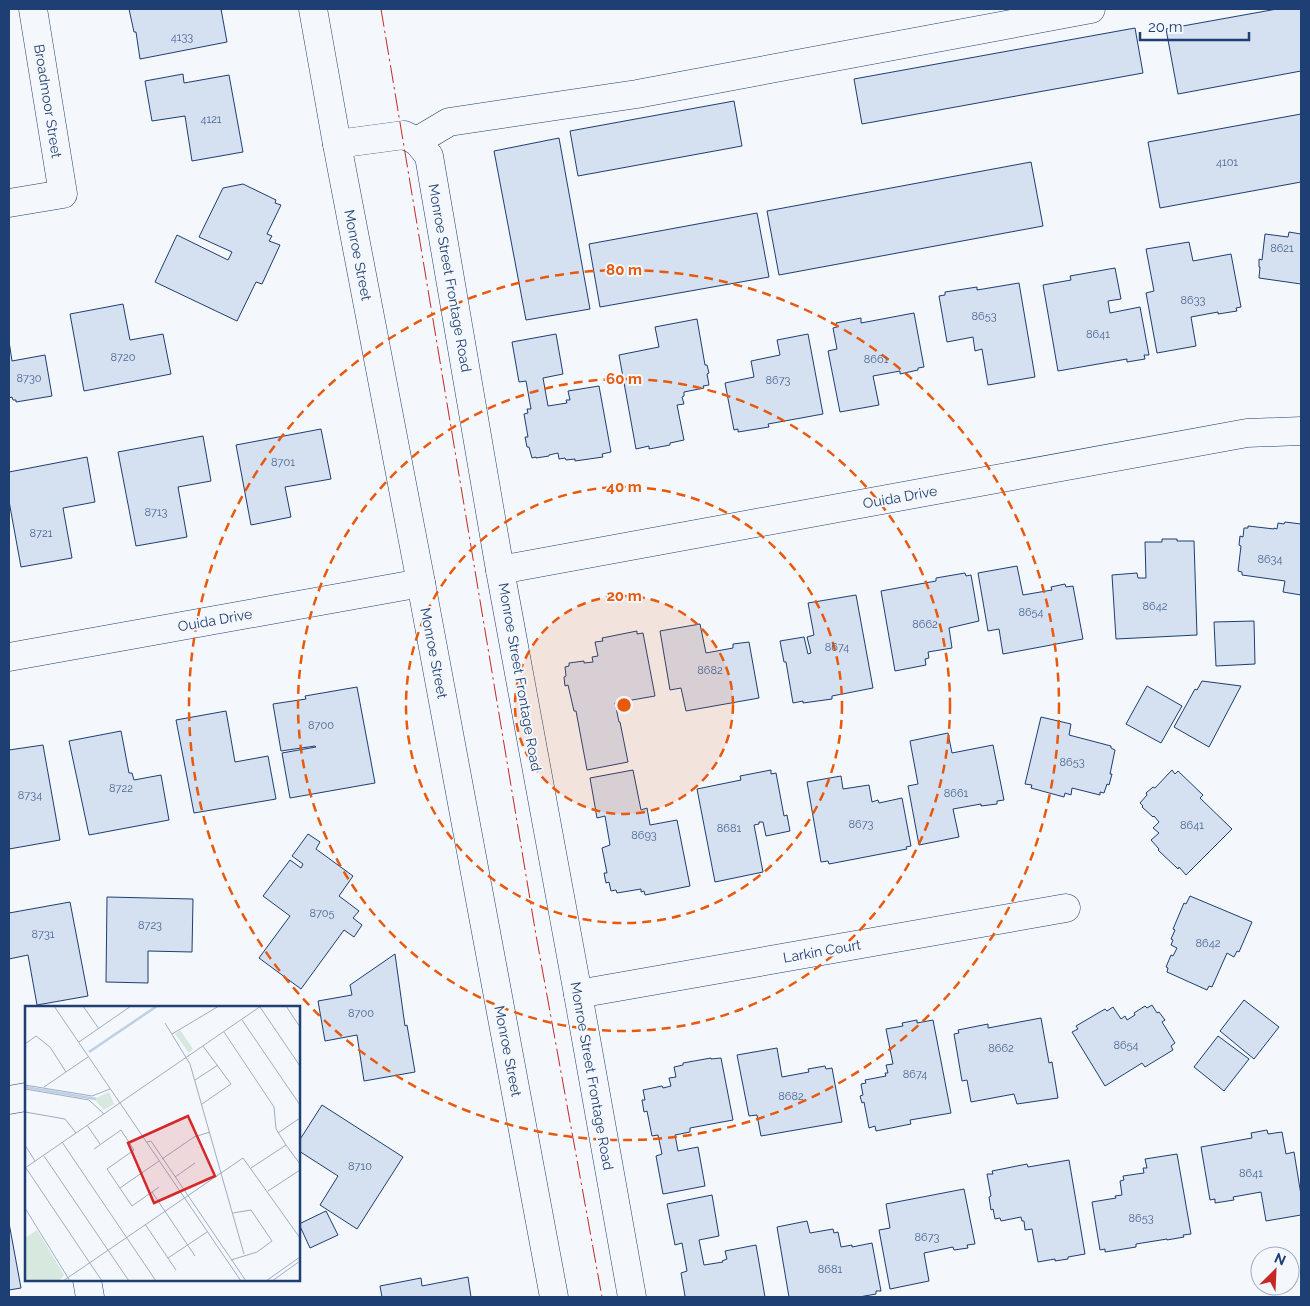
<svg xmlns="http://www.w3.org/2000/svg" width="1310" height="1306" font-family="Raleway,sans-serif">
<style>
.building{fill:#d5e0f0;stroke:#1d3f73}
.lines{fill:none;stroke-linecap:round;stroke-linejoin:round}
.minor-casing{stroke:#1d3f73;stroke-width:29}
.major-casing{stroke:#1d3f73;stroke-width:29}
.minor{stroke:#f4f7fb;stroke-width:28}
.major{stroke:#f4f7fb;stroke-width:28}
.power{stroke:#c62828;stroke-width:1;stroke-dasharray:18 4 2.5 4;stroke-linecap:butt}
.ring{fill:none;stroke:#e8590c;stroke-width:2.5;stroke-dasharray:9 6}
.labels{text-anchor:middle;dominant-baseline:central;stroke-width:4;stroke-linejoin:round;paint-order:stroke}
.number-label{font-size:11px;fill:#4b6792}
.street-label{font-size:14px;fill:#1d3f73;stroke:#f4f7fb}
.inset-river{fill:none;stroke:#bed0e5;stroke-width:2.5}
.inset-road{fill:none;stroke:#9eadc5;stroke-width:1}
.view{fill:#d62828;fill-opacity:0.15;stroke:#d62828;stroke-width:2.5}
.inset-edge{fill:none;stroke:#1d3f73;stroke-width:2.5}
.centre{fill:#e8590c;stroke:#f4f7fb;stroke-width:2.5}
.ring-label{font-size:15px;text-anchor:middle;font-weight:bold;fill:#e8590c;stroke:#f4f7fb;stroke-width:4;stroke-linejoin:round;paint-order:stroke}
</style>
<rect width="100%" height="100%" fill="#f4f7fb"/>
<!-- building -->
<g class="building">
<polygon points="129,9 221,9 227,42 140,59 136,32 134,32"/>
<polygon points="1277,9 1301,9 1301,71 1178,94 1166,29"/>
<polygon points="1135,28 1143,73 862,124 854,79"/>
<polygon points="183,74 184,83 229,75 243,152 192,161 185,116 152,121 145,81"/>
<polygon points="734,101 742,146 578,176 570,131"/>
<polygon points="1301,114 1301,182 1160,208 1148,142"/>
<polygon points="559,138 590,309 526,320 494,151"/>
<polygon points="1031,162 1043,226 779,275 767,211"/>
<polygon points="243,184 276,200 275,203 281,205 267,234 272,236 269,241 280,245 262,284 256,282 237,321 155,282 177,235 228,260 232,252 199,237 223,188"/>
<polygon points="757,213 769,277 600,307 589,244"/>
<polygon points="1289,232 1301,234 1301,284 1259,278 1260,267 1259,267 1259,259 1262,260 1265,234 1288,237"/>
<polygon points="1189,242 1193,261 1231,254 1241,307 1236,308 1237,311 1218,314 1218,312 1191,317 1196,346 1157,353 1146,293 1154,291 1146,249"/>
<polygon points="1115,268 1121,299 1108,301 1110,313 1140,307 1149,355 1144,355 1145,359 1127,362 1127,359 1058,371 1043,285 1071,280 1070,276"/>
<polygon points="1019,283 1035,377 988,385 982,349 975,351 973,337 947,342 939,296 945,295 945,292 977,287 977,290"/>
<polygon points="123,304 130,340 163,334 171,374 84,391 70,314"/>
<polygon points="914,313 924,367 918,368 918,370 900,374 900,371 873,376 879,405 840,412 828,351 837,349 833,328 837,327 836,323 861,318 861,323"/>
<polygon points="697,319 705,365 707,365 709,373 707,374 709,385 703,386 704,388 684,392 684,396 682,397 684,404 677,405 684,440 670,443 670,445 649,449 649,446 636,449 619,355 659,347 655,327"/>
<polygon points="556,334 563,374 543,378 548,406 567,403 566,400 570,400 568,391 599,386 611,452 602,454 603,457 575,461 575,459 566,460 565,458 559,459 558,453 549,455 549,456 536,458 536,457 532,458 529,447 527,447 525,437 528,437 524,414 528,413 527,409 531,409 526,381 519,382 512,342"/>
<polygon points="808,334 823,414 768,424 769,427 738,432 738,429 734,430 725,383 754,377 751,361 780,355 777,340"/>
<polygon points="9,341 12,361 45,355 52,396 16,402 16,400 13,400 12,397 9,398"/>
<polygon points="321,429 331,479 285,487 291,517 251,525 236,445"/>
<polygon points="203,436 211,481 178,487 187,537 136,546 118,452"/>
<polygon points="87,457 95,502 63,508 72,558 21,567 9,501 9,472"/>
<polygon points="1285,522 1301,524 1301,595 1283,592 1285,581 1242,575 1242,572 1238,571 1241,546 1239,545 1240,536 1243,537 1244,528 1248,528 1248,526 1274,529 1274,528 1277,529 1278,523 1284,524"/>
<polygon points="1162,539 1177,539 1177,541 1194,541 1197,635 1116,639 1112,575 1137,573 1138,578 1146,578 1145,542 1162,542"/>
<polygon points="1017,566 1023,595 1052,590 1051,587 1065,584 1066,587 1073,586 1083,639 1003,654 999,629 988,631 978,573"/>
<polygon points="965,573 966,576 971,575 979,621 949,628 952,648 928,652 929,658 925,659 926,665 895,671 881,591 936,581 936,578"/>
<polygon points="856,595 873,688 832,696 832,699 803,703 803,701 793,703 786,662 784,662 780,641 804,637 808,654 811,653 807,637 814,635 808,603"/>
<polygon points="1254,621 1255,664 1216,666 1214,622"/>
<polygon points="700,624 706,653 733,648 733,644 749,642 759,698 686,711 681,688 670,690 660,631"/>
<polygon points="637,631 637,634 643,633 655,696 615,703 619,722 620,722 628,762 587,770 576,711 574,711 568,685 565,686 564,677 566,676 565,667 569,666 569,663 584,661 584,663 593,662 592,657 598,656 595,642 603,641 602,638"/>
<polygon points="1202,681 1241,686 1209,747 1174,727 1195,689 1197,690"/>
<polygon points="1147,686 1182,706 1161,743 1126,724"/>
<polygon points="357,687 375,783 290,798 282,753 316,747 315,746 281,751 273,704 306,699 305,696"/>
<polygon points="226,711 235,762 268,756 276,799 194,813 176,720"/>
<polygon points="1041,717 1071,724 1069,735 1111,746 1111,748 1115,750 1110,774 1112,774 1109,785 1107,784 1104,793 1100,792 1100,795 1072,788 1071,795 1065,793 1064,797 1031,788 1032,785 1025,784"/>
<polygon points="121,731 129,773 132,773 134,780 161,775 169,820 89,835 69,741"/>
<polygon points="948,733 952,753 993,745 1004,800 997,801 997,804 981,806 981,804 953,809 959,837 919,845 908,786 918,784 910,741"/>
<polygon points="43,745 60,840 9,849 9,750"/>
<polygon points="633,770 641,810 647,808 650,825 677,820 690,886 645,895 644,891 641,892 641,889 617,893 616,890 611,891 609,882 606,883 604,873 607,873 602,848 610,845 605,816 597,818 590,778"/>
<polygon points="771,770 771,774 776,773 784,816 787,815 790,831 766,836 763,822 759,822 759,824 754,825 763,872 715,882 697,789 741,780 740,776"/>
<polygon points="1172,770 1175,774 1178,771 1203,795 1200,798 1232,829 1186,875 1179,867 1178,869 1158,850 1159,849 1151,840 1159,833 1153,828 1159,822 1154,816 1153,817 1142,807 1143,806 1140,803 1147,795 1146,793 1153,787 1155,788"/>
<polygon points="841,776 843,789 869,785 872,802 878,800 879,803 902,798 911,846 906,847 907,849 829,864 828,861 821,862 807,782"/>
<polygon points="308,834 320,842 316,849 353,876 339,896 359,911 353,918 362,925 354,937 344,930 301,989 259,958 290,916 263,896 290,860 301,868 303,864 292,856"/>
<polygon points="1190,896 1252,922 1239,952 1237,951 1234,957 1227,953 1212,987 1209,986 1207,990 1167,972 1168,968 1166,967 1171,955 1173,956 1177,948 1171,945 1173,940 1171,939 1175,930 1173,929 1184,903 1186,904"/>
<polygon points="107,897 193,899 192,952 148,951 148,983 106,982"/>
<polygon points="70,902 88,996 37,1005 28,955 9,959 9,913"/>
<polygon points="395,954 405,1026 407,1025 415,1072 364,1081 357,1035 325,1041 318,1001 352,995 350,985"/>
<polygon points="1244,1000 1279,1027 1254,1059 1220,1031"/>
<polygon points="1152,1005 1157,1013 1159,1012 1165,1020 1162,1022 1175,1043 1171,1046 1173,1050 1145,1067 1142,1063 1105,1086 1072,1032 1078,1029 1076,1026 1105,1009 1107,1011 1113,1007 1121,1019 1125,1016 1127,1020 1135,1015 1134,1013 1145,1006 1147,1008"/>
<polygon points="1041,1018 1049,1063 1052,1062 1058,1098 1017,1104 1014,1094 971,1102 967,1080 962,1081 954,1034 959,1033 958,1030 988,1024 988,1028"/>
<polygon points="917,1020 917,1023 933,1020 951,1113 910,1120 911,1124 876,1131 875,1126 869,1128 864,1102 862,1103 860,1096 863,1095 861,1084 866,1083 865,1080 886,1076 885,1073 888,1073 886,1065 893,1064 886,1029 903,1026 902,1023"/>
<polygon points="1218,1036 1249,1059 1224,1091 1194,1067"/>
<polygon points="777,1048 782,1077 809,1072 808,1069 825,1066 826,1069 832,1068 842,1122 761,1136 757,1115 749,1116 737,1055"/>
<polygon points="711,1058 711,1059 721,1058 733,1120 690,1128 690,1132 675,1135 678,1151 698,1147 705,1186 663,1194 656,1156 662,1154 658,1135 652,1136 647,1111 644,1112 642,1100 645,1100 643,1090 662,1086 663,1088 671,1086 669,1078 676,1077 674,1067 683,1065 683,1063"/>
<polygon points="322,1105 403,1157 357,1229 320,1205 338,1176 299,1151 299,1141"/>
<polygon points="1267,1130 1268,1134 1282,1132 1286,1154 1294,1152 1301,1195 1301,1215 1266,1221 1261,1192 1233,1197 1234,1200 1215,1203 1215,1199 1210,1200 1201,1147 1252,1138 1251,1133"/>
<polygon points="1177,1154 1191,1234 1183,1235 1184,1237 1167,1240 1167,1239 1136,1244 1136,1247 1105,1252 1105,1249 1100,1250 1092,1202 1116,1198 1115,1196 1122,1195 1120,1181 1124,1180 1123,1176 1144,1173 1143,1168 1147,1168 1145,1159"/>
<polygon points="1069,1160 1085,1254 1068,1257 1068,1259 1055,1261 1055,1259 1038,1262 1032,1229 1025,1230 1024,1221 1022,1221 1021,1217 1001,1221 1000,1218 995,1219 993,1209 991,1210 989,1197 991,1196 987,1174 993,1174 992,1171 1027,1164 1028,1167"/>
<polygon points="964,1189 975,1244 967,1245 968,1248 954,1250 953,1247 924,1253 929,1281 890,1289 879,1230 890,1228 886,1204"/>
<polygon points="712,1195 719,1236 699,1240 704,1265 723,1262 722,1261 727,1259 725,1251 756,1245 765,1297 682,1297 685,1296 681,1273 687,1271 682,1243 675,1245 667,1204"/>
<polygon points="326,1211 338,1235 310,1248 299,1224"/>
<polygon points="807,1221 810,1233 833,1229 834,1233 838,1232 841,1247 852,1245 852,1247 872,1243 881,1291 876,1291 876,1294 859,1297 789,1297 777,1227"/>
<polygon points="9,1223 21,1288 9,1290"/>
<polygon points="468,1277 471,1297 382,1297 380,1286 421,1278 422,1286"/>
</g>
<g class="lines">
<defs>
<g id="minor">
<polyline points="417,141 449,122 637,94 1091,9"/>
<polyline points="337,144 404,135 417,141 429,156 500,570 578,994 632,1297"/>
<polyline points="9,203 63,194 33,9"/>
<polyline points="500,570 1247,433 1301,431"/>
<polyline points="9,657 421,583"/>
<polyline points="578,994 1066,908"/>
<polyline points="9,1100 26,1097"/>
<polyline points="87,1280 90,1297"/>
</g>
<polyline id="major" points="313,9 337,144 421,583 554,1297"/>
</defs>
<!-- minor casing -->
<use href="#minor" class="minor-casing"/>
<!-- major casing -->
<use href="#major" class="major-casing"/>
<!-- minor -->
<use href="#minor" class="minor"/>
<!-- major -->
<use href="#major" class="major"/>
<!-- power -->
<polyline class="power" points="381,9 536,935 602,1297"/>
</g>
<!-- distance rings -->
<circle cx="624" cy="705" r="109" fill="#e8590c" fill-opacity=".12"/>
<g class="ring">
<circle cx="624" cy="705" r="109"/>
<circle cx="624" cy="705" r="218"/>
<circle cx="624" cy="705" r="326"/>
<circle cx="624" cy="705" r="435"/>
</g>
<g class="labels">
<!-- number labels -->
<g class="number-label">
<text x="182" y="37">4133</text>
<text x="211" y="119">4121</text>
<text x="1227" y="162">4101</text>
<text x="1282" y="248">8621</text>
<text x="1193" y="300">8633</text>
<text x="984" y="316">8653</text>
<text x="1098" y="334">8641</text>
<text x="123" y="357">8720</text>
<text x="876" y="359">8661</text>
<text x="29" y="378">8730</text>
<text x="778" y="380">8673</text>
<text x="283" y="462">8701</text>
<text x="156" y="512">8713</text>
<text x="41" y="533">8721</text>
<text x="1270" y="559">8634</text>
<text x="1155" y="606">8642</text>
<text x="1031" y="612">8654</text>
<text x="925" y="624">8662</text>
<text x="837" y="647">8674</text>
<text x="710" y="670">8682</text>
<text x="321" y="725">8700</text>
<text x="1072" y="762">8653</text>
<text x="121" y="788">8722</text>
<text x="956" y="793">8661</text>
<text x="30" y="795">8734</text>
<text x="861" y="824">8673</text>
<text x="1192" y="825">8641</text>
<text x="729" y="828">8681</text>
<text x="644" y="835">8693</text>
<text x="322" y="913">8705</text>
<text x="150" y="925">8723</text>
<text x="43" y="934">8731</text>
<text x="1208" y="943">8642</text>
<text x="361" y="1013">8700</text>
<text x="1126" y="1045">8654</text>
<text x="1001" y="1048">8662</text>
<text x="915" y="1074">8674</text>
<text x="791" y="1096">8682</text>
<text x="360" y="1166">8710</text>
<text x="1251" y="1173">8641</text>
<text x="1141" y="1218">8653</text>
<text x="927" y="1237">8673</text>
<text x="830" y="1269">8681</text>
</g>
<!-- street labels -->
<g class="street-label">
<text transform="translate(48 101) rotate(81)">Broadmoor Street</text>
<text transform="translate(358 255) rotate(79)">Monroe Street</text>
<text transform="translate(450 278) rotate(80)">Monroe Street Frontage Road</text>
<text transform="translate(900 497) rotate(-10)">Ouida Drive</text>
<text transform="translate(215 620) rotate(-10)">Ouida Drive</text>
<text transform="translate(434 653) rotate(79)">Monroe Street</text>
<text transform="translate(520 677) rotate(80)">Monroe Street Frontage Road</text>
<text transform="translate(822 951) rotate(-10)">Larkin Court</text>
<text transform="translate(508 1051) rotate(79)">Monroe Street</text>
<text transform="translate(592 1076) rotate(80)">Monroe Street Frontage Road</text>
</g>
</g>
<!-- overview -->
<g transform="translate(25 1006)">
<rect width="275" height="275" fill="#f4f7fb"/>
<path d="M155,24l13,19 -4,4 -14,-19zM84,86l5,12 -10,6 -10,-11zM12,224l27,45 -5,6h-34v-43z" fill="#d7e8df"/>
<path class="inset-river" d="M64,46l68,-46M0,81l71,12"/>
<path class="inset-road" d="M29,0l66,97M58,0l16,23M261,0l14,21M235,1l40,59M217,14l58,85M140,17l25,41 54,190M199,26l50,75 2,22 10,16 -35,23M147,28l47,-28M54,36l52,-36M0,38l11,-8 14,11 16,25M170,74l23,-15M0,79l67,11 18,-7M19,81l44,-30M0,83l64,11 15,14M95,97l121,178M177,98l29,-20 -28,-38M0,106l40,7 11,14M62,119l13,19M253,127l22,-15M37,136l94,139M122,136l4,-1 95,140M0,139l10,16M261,139l14,19M69,143l27,-19 13,20 -27,19 25,37 27,-19M19,150l85,125M137,153l32,-22 16,-5M0,162l236,-162M1,162l76,113M150,171l20,-14M95,182l39,-27M243,185l32,-21M127,186l43,64M0,202l45,73M120,218l31,46M143,252l39,-26M206,254l26,-8 15,-11 -21,-31 -18,3M38,275l180,-123 57,80M241,275l34,-24M247,275l28,-20"/>
<path class="view" d="M163,110l27,60 -61,27 -26,-60z"/>
<rect width="275" height="275" class="inset-edge"/>
</g>
<circle cx="624" cy="705" r="8" class="centre"/>
<g class="ring-label">
<text x="624" y="275">80 m</text>
<text x="624" y="384">60 m</text>
<text x="624" y="492">40 m</text>
<text x="624" y="601">20 m</text>
</g>
<!-- border -->
<rect width="1310" height="1306" fill="none" stroke="#1d3f73" stroke-width="20"/>
<!-- north arrow -->
<g transform="translate(1275 1271) rotate(24)"><circle r="24" fill="#f4f7fb" stroke="#9eadc5"/>
<path d="M0-4L9 19L0 12L-9 19Z" fill="#c62828"/>
<text y="-8" font-size="14" font-weight="bold" text-anchor="middle" fill="#1d3f73">N</text>
</g>
<!-- scale -->
<path d="M1140 32v8h109v-8" fill="none" stroke="#1d3f73" stroke-width="2.5"/>
<text x="1148" y="32" font-size="15" fill="#1d3f73" stroke="#f4f7fb" stroke-width="4" paint-order="stroke">20 m</text>
</svg>
